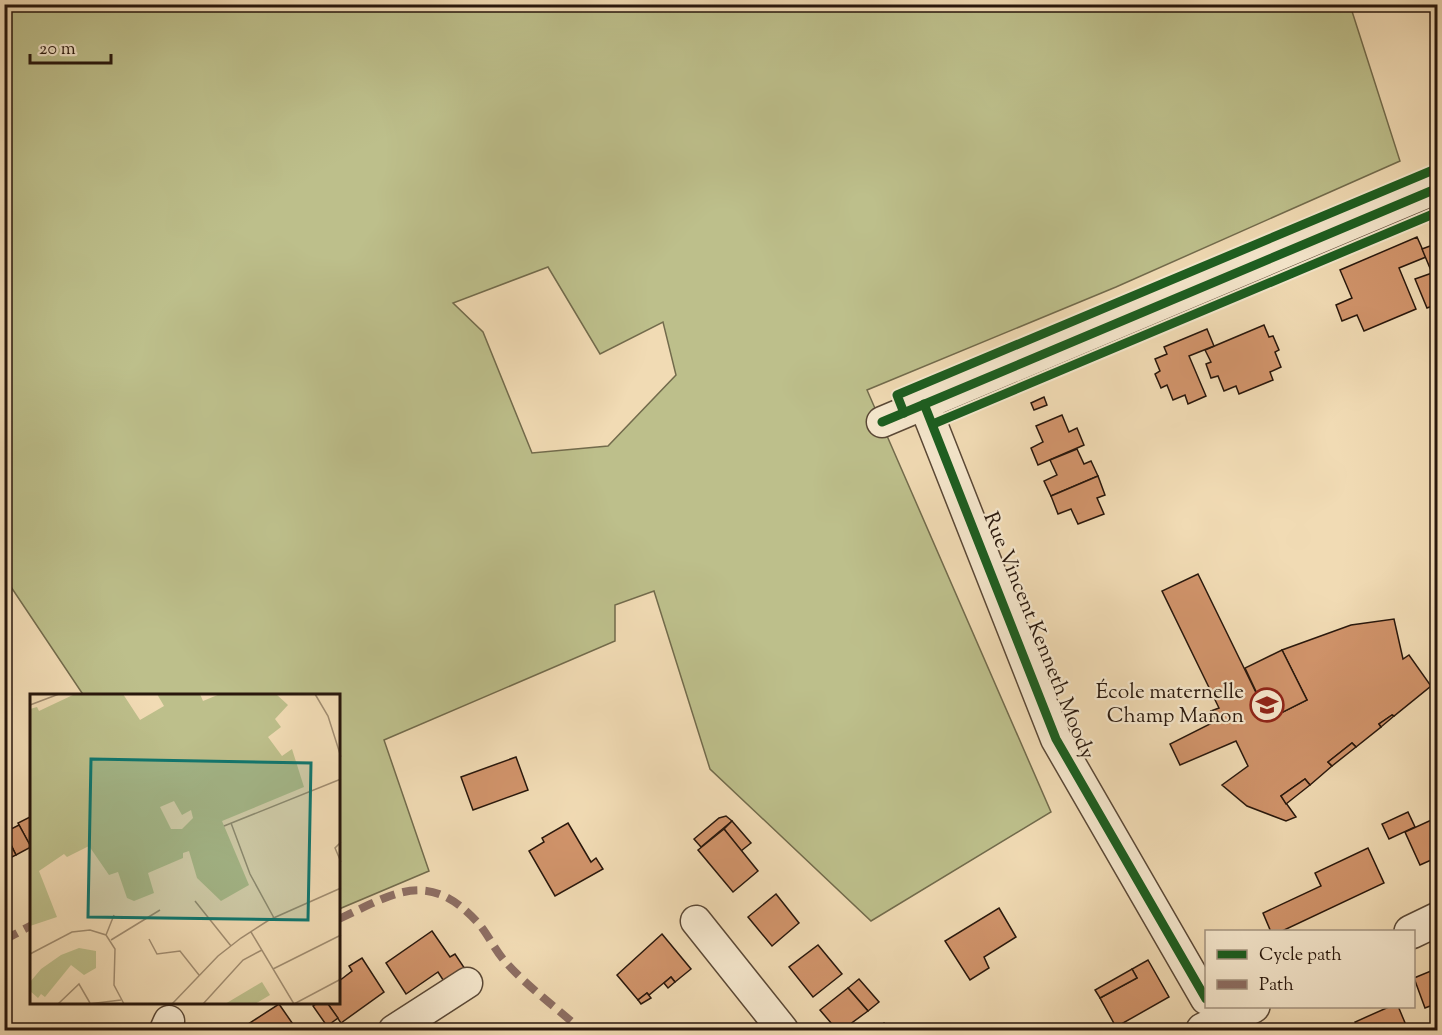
<svg xmlns="http://www.w3.org/2000/svg" width="1442" height="1035" font-family="'Sorts Mill Goudy',serif">
<style>
.green{fill:#bdbf8b;stroke:#726b4c;stroke-width:1.5;fill-rule:evenodd}
.building{fill:#d1946b;stroke:#28170c;stroke-width:1.5}
.lines{fill:none;stroke-linecap:round;stroke-linejoin:round}
.minor-casing{stroke:#5a4836;stroke-width:33}
.tertiary-casing{stroke:#5a4836;stroke-width:36}
.minor{stroke:#f6e8ce;stroke-width:30}
.tertiary{stroke:#f6e8ce;stroke-width:33}
.quiet{stroke:#8d6e63;stroke-width:8;stroke-dasharray:15 8;stroke-linecap:butt}
.cycleway-casing{stroke:#f6e8ce;stroke-width:13}
.cycleway{stroke:#1b5e20;stroke-width:9}
.labels{text-anchor:middle;dominant-baseline:central;stroke-width:4.5;stroke-linejoin:round;paint-order:stroke}
.street-label{font-size:21px;fill:#28170c;stroke:#f6e8ce}
.poi-label{font-size:21px;fill:#28170c;stroke:#f6e8ce;text-anchor:end}
.inset-road{fill:none;stroke:#a18d71;stroke-width:1.5}
.view{fill:#0f766e;fill-opacity:0.15;stroke:#0f766e;stroke-width:3}
.inset-edge{fill:none;stroke:#28170c;stroke-width:3}
</style>
<rect width="100%" height="100%" fill="#f1dbb4"/>
<filter id="stains"><feTurbulence type="fractalNoise" baseFrequency=".00333" numOctaves="4"/><feColorMatrix values="0 0 0 0 .2 0 0 0 0 .09 0 0 0 0 .02 0 0 0 .5 -.17"/></filter>
<radialGradient id="worn" r=".72"><stop offset=".6" stop-color="#630" stop-opacity="0"/><stop offset="1" stop-color="#630" stop-opacity=".3"/></radialGradient>
<!-- green -->
<path class="green" d="M4,5h1346l50,156 -284,126 -249,103 184,422 -180,109 -161,-152 -56,-178 -39,14v36l-231,99 45,131 -90,38v-213h-255l-79,-118zM548,267l52,87 63,-32 13,53 -68,71 -76,7 -49,-121 -30,-29z"/>
<!-- building -->
<g class="building">
<polygon points="1417,237 1426,257 1399,268 1416,309 1364,331 1357,315 1342,321 1336,305 1352,298 1340,270"/>
<polygon points="1438,243 1438,304 1427,308 1415,279 1432,273 1422,249"/>
<polygon points="1264,325 1269,337 1273,336 1279,350 1275,352 1281,367 1270,372 1273,380 1239,394 1236,386 1224,391 1218,376 1211,378 1206,364 1211,362 1205,350"/>
<polygon points="1207,329 1214,346 1189,356 1206,396 1188,404 1185,395 1173,400 1167,385 1161,388 1155,374 1160,371 1155,359 1167,354 1164,347"/>
<polygon points="1044,397 1047,405 1034,410 1031,403"/>
<polygon points="1062,415 1069,432 1077,428 1084,445 1038,465 1031,448 1043,442 1036,426"/>
<polygon points="1077,449 1084,464 1091,461 1098,476 1051,496 1044,481 1057,475 1050,460"/>
<polygon points="1098,476 1105,495 1097,498 1104,514 1078,524 1071,509 1058,514 1051,496"/>
<polygon points="1198,574 1269,719 1307,700 1282,650 1351,625 1394,619 1403,659 1409,655 1431,686 1394,716 1392,715 1379,724 1381,727 1356,747 1352,743 1328,762 1332,766 1310,785 1305,779 1281,796 1296,817 1286,821 1247,806 1222,785 1248,766 1236,741 1180,765 1170,744 1216,721 1211,711 1219,708 1162,591"/>
<polygon points="1282,650 1307,700 1269,719 1245,668"/>
<polygon points="1392,715 1394,716 1381,727 1379,724"/>
<polygon points="1352,743 1356,747 1332,766 1328,762"/>
<polygon points="516,757 528,790 473,810 461,777"/>
<polygon points="1305,779 1310,785 1286,804 1281,796"/>
<polygon points="1408,812 1415,827 1389,839 1382,824"/>
<polygon points="32,816 32,849 18,823"/>
<polygon points="726,816 732,821 701,847 694,839 719,818"/>
<polygon points="1438,817 1438,857 1420,865 1405,832"/>
<polygon points="732,821 751,843 741,851 724,829"/>
<polygon points="568,823 591,862 596,858 603,869 555,896 529,851 544,842 542,838"/>
<polygon points="19,825 31,847 16,855 5,832"/>
<polygon points="724,829 758,871 733,892 698,850"/>
<polygon points="4,832 16,855 4,861"/>
<polygon points="1368,848 1384,883 1280,932 1271,932 1263,913 1321,886 1315,873"/>
<polygon points="776,894 799,923 772,946 748,917"/>
<polygon points="999,908 1016,937 984,957 989,968 970,980 945,941"/>
<polygon points="432,931 450,957 455,954 467,972 447,986 438,972 406,994 386,963"/>
<polygon points="662,934 691,969 675,982 671,977 649,995 647,993 638,1000 617,975"/>
<polygon points="818,945 842,974 813,997 789,967"/>
<polygon points="362,958 384,992 341,1023 328,1004 339,1004 339,981 352,971 349,966"/>
<polygon points="1148,960 1169,997 1116,1027 1100,998 1137,978 1132,969"/>
<polygon points="1438,968 1438,1003 1425,1008 1414,978"/>
<polygon points="1132,969 1137,978 1100,998 1095,990"/>
<polygon points="671,977 675,982 668,988 664,983"/>
<polygon points="859,979 879,1002 868,1011 848,988"/>
<polygon points="848,988 868,1011 842,1030 837,1030 820,1010"/>
<polygon points="647,993 651,998 641,1004 638,1000"/>
<polygon points="279,1004 297,1030 239,1030"/>
<polygon points="316,1004 328,1004 338,1018 327,1026 313,1006"/>
<polygon points="1391,1006 1398,1006 1408,1030 1359,1030 1355,1022"/>
<polygon points="884,1023 890,1030 875,1030"/>
<polygon points="902,1024 907,1030 894,1030"/>
<polygon points="1325,1025 1328,1030 1314,1030"/>
</g>
<g class="lines">
<defs>
<g id="minor">
<polyline points="924,404 1056,739 1206,999"/>
<polyline points="882,422 1438,188"/>
<polyline points="696,921 783,1030"/>
<polyline points="165,1030 169,1021"/>
<polyline points="394,1030 467,983"/>
</g>
<g id="tertiary">
<polyline points="1411,932 1438,919"/>
<polyline points="1203,1030 1253,1006"/>
</g>
</defs>
<!-- minor casing -->
<use href="#minor" class="minor-casing"/>
<!-- tertiary casing -->
<use href="#tertiary" class="tertiary-casing"/>
<!-- minor -->
<use href="#minor" class="minor"/>
<!-- tertiary -->
<use href="#tertiary" class="tertiary"/>
<!-- quiet -->
<g class="quiet">
<path d="M339,919c56,-26 90,-51 140,5 9,11 15,24 24,35 22,26 53,48 78,71"/>
<polyline points="4,940 32,925"/>
</g>
<defs>
<g id="cycleway">
<polyline points="924,404 1056,739 1206,999"/>
<polyline points="904,413 897,395 1438,168"/>
<polyline points="882,422 1438,188"/>
<polyline points="933,424 1438,212"/>
</g>
</defs>
<!-- cycleway casing -->
<use href="#cycleway" class="cycleway-casing"/>
<!-- cycleway -->
<use href="#cycleway" class="cycleway"/>
</g>
<!-- icons -->
<defs>
<symbol id="school-ring" viewBox="-11 -11 22 22"><circle r="9.5" fill="#f6e8ce" stroke="#8f2418" stroke-width="1.5"/><path d="M0-5L7-2L0 1L-7-2ZM-4 1L0 2.5L4 1V4Q0 6-4 4Z" fill="#8f2418"/></symbol>
</defs>
<g fill-rule="evenodd">
<use href="#school-ring" x="1248" y="686" width="38" height="38"/>
</g>
<g class="labels">
<!-- street labels -->
<g class="street-label">
<text transform="translate(1038 636) rotate(68)">Rue Vincent Kenneth Moody</text>
</g>
<!-- poi labels -->
<g class="poi-label">
<text x="1244" y="693">École maternelle<tspan x="1244" dy="24">Champ Manon</tspan></text>
</g>
</g>
<!-- overview -->
<g transform="translate(30 694)">
<rect width="310" height="310" fill="#f1dbb4"/>
<path d="M45,0h48l17,26 24,-14 -7,-12h43l3,7 17,-7h56l12,11 -13,14 6,8 -13,10 14,19 10,-7 12,38 -82,34 27,64 -28,16 -24,-23 -8,-27 -6,2v5l-35,15 6,20 -20,8 -7,-3 -9,-26 -9,3 -20,-29 -22,11 -3,-3 -25,17 18,46 -27,9v-217l7,-2 2,4zM144,107l8,14 9,-5 2,8 -11,11h-11l-11,-22zM49,254l17,3v17l-12,7 -13,-10 -26,32 -4,-3 -3,4 -8,-7v-9l11,-13 20,-14zM232,288l8,13 -15,9h-30z" fill="#bdbf8b" fill-rule="evenodd"/>
<path class="inset-road" d="M285,0l13,22 13,41M0,11l29,-11M201,129l19,51 24,44M194,132l117,-47M311,148l-6,6 6,14M165,207l36,45M221,238l43,72 47,-25M76,241l8,-20M119,245l8,15 23,-3 19,24M81,246l49,-30M0,260l42,-22 18,-2 16,5 9,14 -1,36 10,19M243,275l68,-34M28,310l21,-20 11,19M58,310l33,-4M142,310l46,-48 23,-18 28,-18 72,-32M173,310l40,-44 19,-10"/>
<path class="view" d="M61,65l220,4 -3,157 -220,-3z"/>
<rect width="310" height="310" class="inset-edge"/>
</g>
<!-- margin -->
<rect width="1442" height="1035" fill="none" stroke="#f1dbb4" stroke-width="24"/>
<rect x="6" y="6" width="1430" height="1023" fill="none" stroke="#28170c" stroke-width="3"/>
<rect x="12" y="12" width="1418" height="1011" fill="none" stroke="#28170c" stroke-width="1.5"/>
<!-- legend -->
<rect x="1205" y="930" width="210" height="78" fill="#f6e8ce" stroke="#a49480" stroke-width="1.5"/>
<rect x="1217" y="950" width="30" height="9" fill="#1b5e20" stroke="#a49480" stroke-width="1.5"/>
<text x="1259" y="960" font-size="18" fill="#28170c">Cycle path</text>
<rect x="1217" y="980" width="30" height="9" fill="#8d6e63" stroke="#a49480" stroke-width="1.5"/>
<text x="1259" y="990" font-size="18" fill="#28170c">Path</text>
<!-- scale -->
<path d="M30 54v9h81v-9" fill="none" stroke="#28170c" stroke-width="3"/>
<text x="39" y="54" font-size="18" fill="#28170c" stroke="#f6e8ce" stroke-width="4.5" paint-order="stroke">20 m</text>
<rect width="100%" height="100%" filter="url(#stains)"/>
<rect width="100%" height="100%" fill="url(#worn)"/>
</svg>
